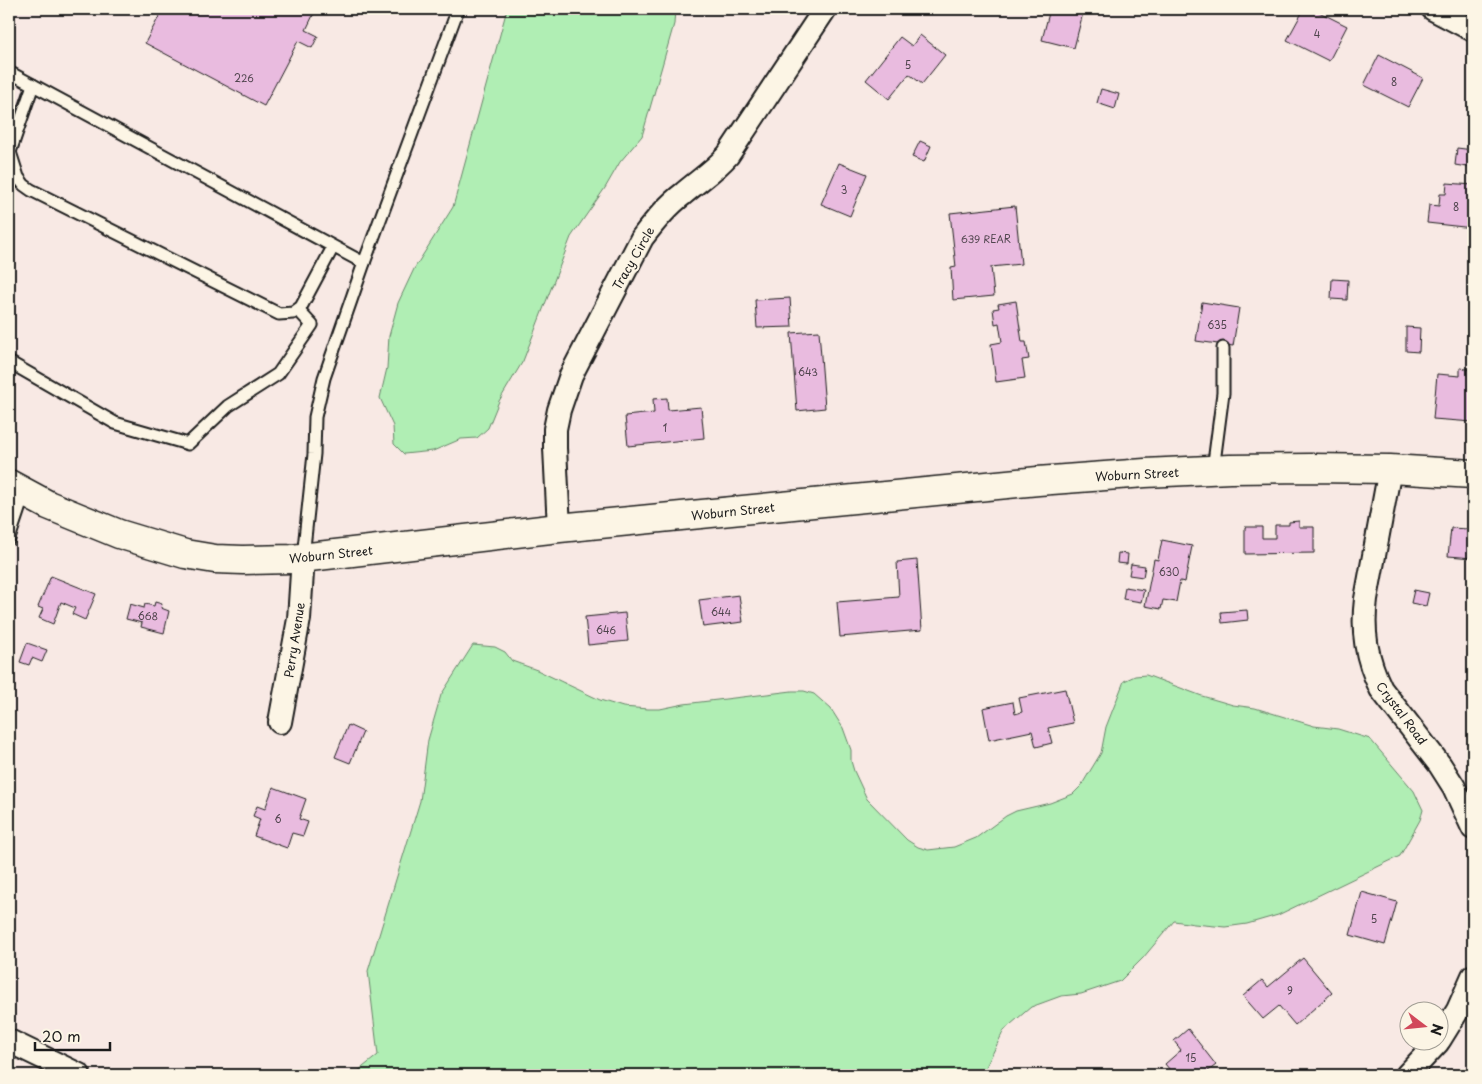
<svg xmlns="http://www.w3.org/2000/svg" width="1482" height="1084" font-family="'Playpen Sans',sans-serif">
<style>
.green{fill:#b0eeb4;stroke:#668568}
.building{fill:#e9bbdf;stroke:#1c1c1c}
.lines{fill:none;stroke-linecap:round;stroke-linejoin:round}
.lane-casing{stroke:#1c1c1c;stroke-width:15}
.street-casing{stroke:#1c1c1c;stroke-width:26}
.secondary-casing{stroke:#1c1c1c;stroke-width:31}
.lane{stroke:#fcf5e5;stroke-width:11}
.street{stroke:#fcf5e5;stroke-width:22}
.secondary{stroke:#fcf5e5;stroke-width:28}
.labels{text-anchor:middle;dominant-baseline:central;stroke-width:4.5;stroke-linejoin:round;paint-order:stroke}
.number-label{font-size:10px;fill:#4f444d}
.street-label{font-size:12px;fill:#1c1c1c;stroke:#fcf5e5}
</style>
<rect width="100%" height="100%" fill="#f8e9e4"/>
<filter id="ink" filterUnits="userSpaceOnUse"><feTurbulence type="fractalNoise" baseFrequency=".02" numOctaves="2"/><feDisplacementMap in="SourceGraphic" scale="10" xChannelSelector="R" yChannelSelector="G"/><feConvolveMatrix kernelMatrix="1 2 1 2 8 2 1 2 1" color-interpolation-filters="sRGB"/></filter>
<g filter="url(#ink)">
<!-- green -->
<g class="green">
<polygon points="507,9 675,9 674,24 642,136 620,162 605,188 571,237 523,361 499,401 488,428 477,438 461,439 433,451 404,454 394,444 393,426 380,398 387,368 389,336 398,303 414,269 453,207"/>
<polygon points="473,645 495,647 505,652 512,661 537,670 600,700 623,707 648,709 660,709 684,704 792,691 804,691 814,694 831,709 843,728 851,750 851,761 854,771 867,799 907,840 918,847 928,850 954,847 976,838 1006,816 1016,811 1050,803 1073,794 1081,786 1101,753 1106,727 1124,681 1135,676 1146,675 1202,696 1233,705 1255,708 1314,726 1338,729 1370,739 1414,791 1423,810 1420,820 1400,856 1278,915 1247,924 1225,927 1194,924 1174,921 1143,958 1120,981 1081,994 1061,996 1031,1007 1004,1030 986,1067 978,1075 353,1075 378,1055 368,971 420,801 428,740 441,695"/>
</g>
<!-- building -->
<g class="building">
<polygon points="163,9 316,9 306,30 318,36 312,48 298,41 264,106 145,43"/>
<polygon points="1050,9 1084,9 1074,48 1042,40"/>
<polygon points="1304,9 1313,9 1347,26 1329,61 1287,40"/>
<polygon points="920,35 945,55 922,84 909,74 889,99 866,80 900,37 912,46"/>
<polygon points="1379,55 1423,78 1408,107 1364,85"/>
<polygon points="1101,89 1119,94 1115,109 1097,103"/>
<polygon points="920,141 931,146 924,162 912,157"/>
<polygon points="1457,148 1473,150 1473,168 1455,165"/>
<polygon points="839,163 867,174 850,216 821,204"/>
<polygon points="1447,183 1473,185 1473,228 1427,223 1429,205 1439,206 1440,194 1446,194"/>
<polygon points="1015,206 1021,264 991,267 994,296 953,300 951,268 956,267 950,213"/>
<polygon points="1332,279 1348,280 1347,300 1331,299"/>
<polygon points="790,298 792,327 757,328 755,300"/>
<polygon points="1016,301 1022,342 1026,342 1029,359 1022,360 1025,378 996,382 991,344 1002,342 999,323 995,324 993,309 999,308 998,304"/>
<polygon points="1202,302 1239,308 1233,346 1196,341"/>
<polygon points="1406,327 1420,328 1419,352 1406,351"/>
<polygon points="819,331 825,408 797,411 791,333"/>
<polygon points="1460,368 1473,370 1473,422 1433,419 1437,374 1460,376"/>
<polygon points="667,398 668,410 701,407 704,438 628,446 625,416 654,413 653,399"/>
<polygon points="1299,521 1299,527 1314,527 1314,553 1245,554 1245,527 1262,527 1262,538 1275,538 1275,525 1289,525 1289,522"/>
<polygon points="1468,525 1473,526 1473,565 1473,558 1448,556 1451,528 1468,529"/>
<polygon points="1162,540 1192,546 1185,582 1180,581 1176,602 1163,600 1161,609 1145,606 1154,559 1158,560"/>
<polygon points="1118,553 1128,554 1127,564 1117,563"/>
<polygon points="917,560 922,630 840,637 837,602 899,597 897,562"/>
<polygon points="1131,564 1145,566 1143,577 1129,575"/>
<polygon points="51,576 96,594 85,620 72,614 75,608 61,602 53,624 39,618 43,609 38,607"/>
<polygon points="1125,587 1144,590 1141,602 1123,599"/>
<polygon points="1414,590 1429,593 1426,606 1411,603"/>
<polygon points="739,595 743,622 703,627 699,600"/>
<polygon points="155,602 162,604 161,608 169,611 164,633 141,627 142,623 126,619 130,604 144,608 145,604 154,606"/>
<polygon points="1247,610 1248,620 1222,623 1221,612"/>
<polygon points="625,613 628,641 588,645 585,617"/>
<polygon points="27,643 47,650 42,662 32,658 29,665 20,662"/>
<polygon points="1065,689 1073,723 1048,728 1052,743 1036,747 1032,731 989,740 983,708 1013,702 1015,714 1022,712 1019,698"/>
<polygon points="348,725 363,732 350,763 335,757"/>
<polygon points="273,787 306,799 299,819 308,822 303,836 292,833 287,848 254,836 260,819 253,816 257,806 265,809"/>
<polygon points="1362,892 1397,902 1385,945 1350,935"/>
<polygon points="1303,958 1332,993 1295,1025 1279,1006 1263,1019 1243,996 1262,980 1268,987"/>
<polygon points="1188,1029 1216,1065 1203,1075 1174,1075 1165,1064 1181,1050 1174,1041"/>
</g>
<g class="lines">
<defs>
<g id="lane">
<polyline points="9,72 33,85"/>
<polyline points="9,188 16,173"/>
<polyline points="333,247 301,307 293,313 279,314 31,190 24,185 18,177 10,152 33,85 364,263"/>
<polyline points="9,362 115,423 188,444 228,406 278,374 312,325 298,310"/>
<polyline points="1213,470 1223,393 1223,348"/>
<polyline points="9,539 24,494"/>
<polyline points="303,557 314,454 315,417 324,378 364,263 458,9"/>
</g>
<g id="street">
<polyline points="1433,9 1473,30"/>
<path d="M1390,469l-24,130c-4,33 0,59 15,90l59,76 14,22 19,41"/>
<path d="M559,528l-4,-80v-19l4,-19 12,-35 71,-137c12,-16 25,-32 41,-44 15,-13 32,-24 45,-39l97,-146"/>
<polyline points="280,722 299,619 303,557"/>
<polyline points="1440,1039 1458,1010 1473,976"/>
<polyline points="9,1041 79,1075"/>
<polyline points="1407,1075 1438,1042"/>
</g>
<polyline id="secondary" points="9,484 48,505 119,534 185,554 215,559 243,560 292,559 559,528 1038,481 1145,473 1230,469 1311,468 1390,469 1473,474"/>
</defs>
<!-- lane casing -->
<use href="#lane" class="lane-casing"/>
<!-- street casing -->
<use href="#street" class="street-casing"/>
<!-- secondary casing -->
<use href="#secondary" class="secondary-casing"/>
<!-- lane -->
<use href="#lane" class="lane"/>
<!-- street -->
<use href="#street" class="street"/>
<!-- secondary -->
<use href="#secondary" class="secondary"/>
</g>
</g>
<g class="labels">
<!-- number labels -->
<g class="number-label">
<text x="1317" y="33">4</text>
<text x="908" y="64">5</text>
<text x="244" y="77">226</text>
<text x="1394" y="81">8</text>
<text x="844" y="189">3</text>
<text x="1456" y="206">8</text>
<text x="986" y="238">639 REAR</text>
<text x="1217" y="324">635</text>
<text x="808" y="371">643</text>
<text x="665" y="427">1</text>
<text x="1169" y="571">630</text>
<text x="721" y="611">644</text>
<text x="148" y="615">668</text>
<text x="606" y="629">646</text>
<text x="278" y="818">6</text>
<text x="1374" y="918">5</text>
<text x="1290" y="990">9</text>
<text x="1191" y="1057">15</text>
</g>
<!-- street labels -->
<g class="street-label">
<text transform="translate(633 258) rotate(-60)">Tracy Circle</text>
<text transform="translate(1137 474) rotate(-3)">Woburn Street</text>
<text transform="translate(733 511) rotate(-6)">Woburn Street</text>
<text transform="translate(331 554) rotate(-6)">Woburn Street</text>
<text transform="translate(294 640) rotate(-81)">Perry Avenue</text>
<text transform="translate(1402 713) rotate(53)">Crystal Road</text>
</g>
</g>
<!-- margin -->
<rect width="1482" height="1084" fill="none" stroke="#fcf5e5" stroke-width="30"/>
<rect x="15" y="15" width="1452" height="1054" fill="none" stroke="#1c1c1c" stroke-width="2" filter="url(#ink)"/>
<!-- north arrow -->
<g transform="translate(1424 1026) rotate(106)"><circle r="24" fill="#fcf5e5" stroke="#a29e95"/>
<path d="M0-4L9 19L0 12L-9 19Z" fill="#d1495b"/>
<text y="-8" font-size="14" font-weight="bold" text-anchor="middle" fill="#1c1c1c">N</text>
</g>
<!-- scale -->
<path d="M35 1042v8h75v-8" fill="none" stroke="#1c1c1c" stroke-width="2.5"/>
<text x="42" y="1042" font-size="15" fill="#1c1c1c" stroke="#fcf5e5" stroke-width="4" paint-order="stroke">20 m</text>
</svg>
